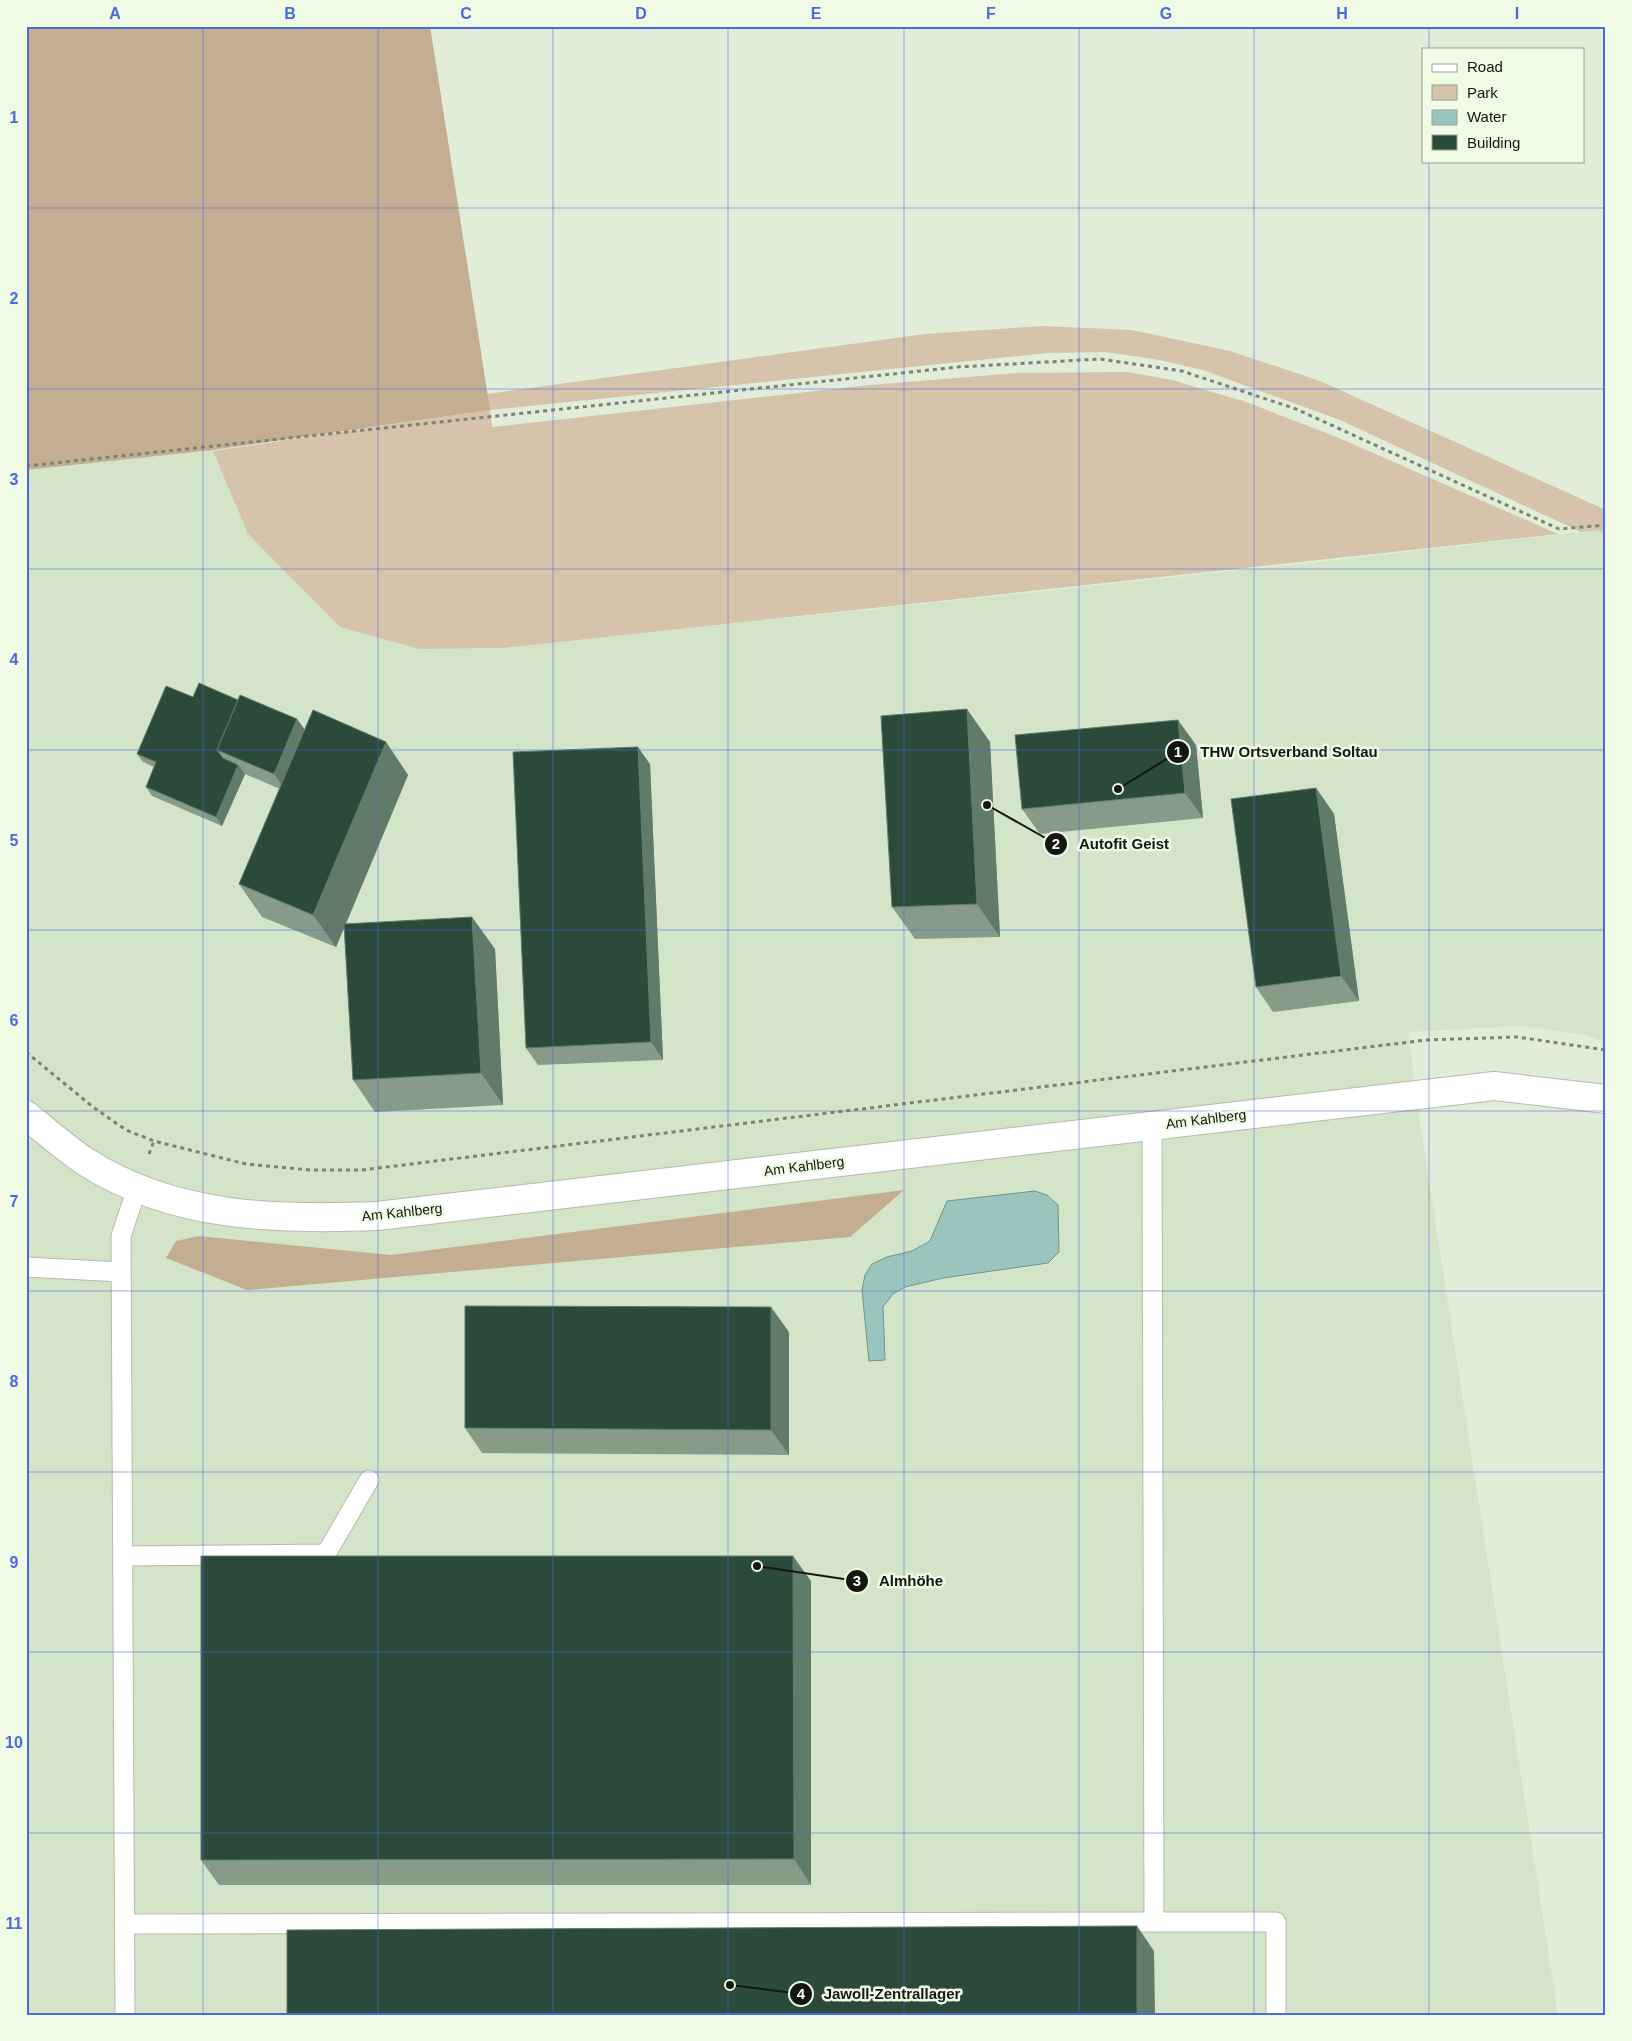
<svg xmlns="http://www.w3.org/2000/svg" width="1632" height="2041" font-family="Helvetica,sans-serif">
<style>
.built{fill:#d4e4c8}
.green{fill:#d5c3ab}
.forest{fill:#c3ae91}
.water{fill:#9ac5bf;stroke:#72918a}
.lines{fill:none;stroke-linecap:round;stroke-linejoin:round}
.service-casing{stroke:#b2bda9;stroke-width:21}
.minor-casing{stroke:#b2bda9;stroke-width:30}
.path{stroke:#7b8375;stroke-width:3;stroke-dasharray:4 4;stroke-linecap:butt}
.service{stroke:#fff;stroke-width:19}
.minor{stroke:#fff;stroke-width:28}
.wall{fill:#869c88}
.shaded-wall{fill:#627b69}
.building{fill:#2c4a39;stroke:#627b69}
.grid{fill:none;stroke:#4a6ade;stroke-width:1;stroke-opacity:0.55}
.labels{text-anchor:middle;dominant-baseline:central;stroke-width:5;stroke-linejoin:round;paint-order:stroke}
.street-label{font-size:14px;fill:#131710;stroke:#effbe5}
.leader{fill:none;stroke:#131710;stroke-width:2}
.callout-dot{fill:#131710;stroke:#effbe5;stroke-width:2}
.mark-label{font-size:15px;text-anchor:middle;font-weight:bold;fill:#fff}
.callout-label{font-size:15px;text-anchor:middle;font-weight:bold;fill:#131710;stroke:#effbe5;stroke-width:5;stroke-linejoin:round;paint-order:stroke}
.neatline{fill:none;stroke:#4a6ade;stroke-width:2}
.grid-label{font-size:16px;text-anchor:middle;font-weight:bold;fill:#4a6ade}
</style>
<rect width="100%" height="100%" fill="#e1edd8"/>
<!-- built -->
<polygon class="built" points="213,450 248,534 340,627 419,649 504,648 1318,562 1581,532 1596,530 1606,534 1606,1042 1584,1035 1522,1026 1408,1032 1419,1116 1558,2015 26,2015 26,470"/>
<!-- green -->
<polygon class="green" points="1042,326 1132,330 1230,351 1320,381 1606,510 1606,534 1596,530 1581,532 1340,420 1203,370 1160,360 1105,352 1047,353 490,410 492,427 870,385 1017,373 1128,372 1172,380 1246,402 1339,438 1558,534 504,648 419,649 340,627 248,534 213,451 489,410 487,394 925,334"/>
<!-- forest -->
<g class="forest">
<polygon points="26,26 430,26 490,410 213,450 26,470"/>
<polygon points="904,1190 850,1237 247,1290 166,1258 176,1241 199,1236 391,1255"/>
</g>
<!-- water -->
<polygon class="water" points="1035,1191 1047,1195 1058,1205 1059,1252 1048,1263 943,1278 905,1287 893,1294 883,1307 885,1360 869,1361 862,1290 865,1275 872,1264 887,1257 912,1251 930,1241 947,1201"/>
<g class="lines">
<defs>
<g id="service">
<polyline points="1152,1126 1154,1922 1276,1922 1276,2015"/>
<polyline points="26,1267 121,1272"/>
<polyline points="123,1556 326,1554 369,1480"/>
<polyline points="124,1924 1154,1922"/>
<polyline points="125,2015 121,1236 137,1188"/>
</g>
<path id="minor" d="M26,1115c20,16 39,33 60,47 88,56 190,58 291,54l1117,-130 112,13"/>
</defs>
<!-- service casing -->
<use href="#service" class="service-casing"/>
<!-- minor casing -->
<use href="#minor" class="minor-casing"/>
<!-- path -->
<g class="path">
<polyline points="26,466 958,367 1100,359 1182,371 1296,409 1559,529 1606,525"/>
<polyline points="26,1052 93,1107 126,1130 154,1141 246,1164 310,1170 362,1170 1426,1040 1517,1037 1606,1050"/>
<polyline points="149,1154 154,1141"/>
</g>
<!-- service -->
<use href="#service" class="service"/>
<!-- minor -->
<use href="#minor" class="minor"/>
</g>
<!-- wall -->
<g class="wall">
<polygon points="193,697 238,700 297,719 305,730 386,742 408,775 346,924 495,949 503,1105 375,1112 353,1080 344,928 336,947 262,917 239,884 280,789 245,774 222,826 152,796 146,787 154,767 143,762 137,754"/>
<polygon points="990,742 1000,937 915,939 892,907"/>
<polygon points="1196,745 1203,818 1040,834 1022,809"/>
<polygon points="650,764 663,1060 538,1065 526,1048"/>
<polygon points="1316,788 1334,814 1359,1001 1273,1012 1256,987"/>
<polygon points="789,1332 789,1455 482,1453 465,1428"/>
<polygon points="811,1581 811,1885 219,1885 201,1860"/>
</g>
<!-- shaded-wall -->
<g class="shaded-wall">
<polygon points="967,709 990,742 1000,937 977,904"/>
<polygon points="297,719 309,736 286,791 274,774"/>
<polygon points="1178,720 1196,745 1203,818 1185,793"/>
<polygon points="386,742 408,775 336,947 313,915"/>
<polygon points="638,747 650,764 663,1060 651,1042"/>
<polygon points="238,765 245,774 222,826 216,817"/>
<polygon points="1316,788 1334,814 1359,1001 1341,976"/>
<polygon points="472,917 495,949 503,1105 481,1073"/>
<polygon points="771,1307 789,1332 789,1455 771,1430"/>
<polygon points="793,1556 811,1581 811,1885 794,1859"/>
<polygon points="1137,1926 1154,1951 1155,2015 1137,2015"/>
</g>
<!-- building -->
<g class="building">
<polygon points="199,683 238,700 217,750 223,758 238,765 216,817 146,787 156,762 137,754 166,686 193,697"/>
<polygon points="240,695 297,719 274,774 217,750"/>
<polygon points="967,709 977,904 892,907 881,716"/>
<polygon points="313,710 386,742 313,915 239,884"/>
<polygon points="1178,720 1185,793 1022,809 1015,735"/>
<polygon points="638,747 651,1042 526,1048 513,752"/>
<polygon points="1316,788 1341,976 1256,987 1231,799"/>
<polygon points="472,917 481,1073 353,1080 344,924"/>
<polygon points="465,1306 771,1307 771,1430 465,1428"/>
<polygon points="201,1556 793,1556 794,1859 201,1860"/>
<polygon points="1137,1926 1137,2015 287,2015 287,1930"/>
</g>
<!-- grid -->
<path class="grid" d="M203,26v1989M378,26v1989M553,26v1989M728,26v1989M904,26v1989M1079,26v1989M1254,26v1989M1429,26v23M1429,161v1854M26,208h1580M26,389h1580M26,569h1580M26,750h1580M26,930h1580M26,1111h1580M26,1291h1580M26,1472h1580M26,1652h1580M26,1833h1580"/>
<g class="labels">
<!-- street labels -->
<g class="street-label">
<text transform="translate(1206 1119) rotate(-7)">Am Kahlberg</text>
<text transform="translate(804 1166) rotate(-7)">Am Kahlberg</text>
<text transform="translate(402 1212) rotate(-6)">Am Kahlberg</text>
</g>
</g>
<!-- callouts -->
<path class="leader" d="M1118 789L1178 752M987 805L1056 844M757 1566L857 1581M730 1985L801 1994"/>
<g class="callout-dot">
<circle cx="1118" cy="789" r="5"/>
<circle cx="987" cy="805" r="5"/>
<circle cx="757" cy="1566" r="5"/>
<circle cx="730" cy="1985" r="5"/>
<circle cx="1178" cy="752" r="12"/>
<circle cx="1056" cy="844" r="12"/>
<circle cx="857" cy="1581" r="12"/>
<circle cx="801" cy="1994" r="12"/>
</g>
<g class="mark-label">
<text x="1178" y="757">1</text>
<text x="1056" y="849">2</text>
<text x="857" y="1586">3</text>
<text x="801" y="1999">4</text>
</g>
<g class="callout-label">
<text x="1289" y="757">THW Ortsverband Soltau</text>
<text x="1124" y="849">Autofit Geist</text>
<text x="911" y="1586">Almhöhe</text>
<text x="892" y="1999">Jawoll-Zentrallager</text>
</g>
<!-- border -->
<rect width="1632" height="2041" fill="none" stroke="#effbe5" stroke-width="55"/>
<!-- legend -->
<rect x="1422" y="48" width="162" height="115" fill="#effbe5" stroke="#97a090"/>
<rect x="1432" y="64" width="25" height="8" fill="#ffffff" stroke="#97a090"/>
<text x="1467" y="72" font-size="15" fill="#131710">Road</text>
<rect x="1432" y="85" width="25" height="15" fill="#d5c3ab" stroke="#97a090"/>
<text x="1467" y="98" font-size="15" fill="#131710">Park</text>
<rect x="1432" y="110" width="25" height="15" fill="#9ac5bf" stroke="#97a090"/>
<text x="1467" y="122" font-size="15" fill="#131710">Water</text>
<rect x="1432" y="135" width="25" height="15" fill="#2c4a39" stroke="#97a090"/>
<text x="1467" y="148" font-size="15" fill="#131710">Building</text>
<rect x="28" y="28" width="1576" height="1986" class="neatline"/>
<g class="grid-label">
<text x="115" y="19">A</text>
<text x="290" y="19">B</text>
<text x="466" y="19">C</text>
<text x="641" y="19">D</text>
<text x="816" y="19">E</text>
<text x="991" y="19">F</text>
<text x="1166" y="19">G</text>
<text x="1342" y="19">H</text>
<text x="1517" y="19">I</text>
<text x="14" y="123">1</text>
<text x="14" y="304">2</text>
<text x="14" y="485">3</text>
<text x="14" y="665">4</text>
<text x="14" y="846">5</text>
<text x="14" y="1026">6</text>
<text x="14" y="1207">7</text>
<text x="14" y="1387">8</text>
<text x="14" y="1568">9</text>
<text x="14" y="1748">10</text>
<text x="14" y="1929">11</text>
</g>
</svg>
